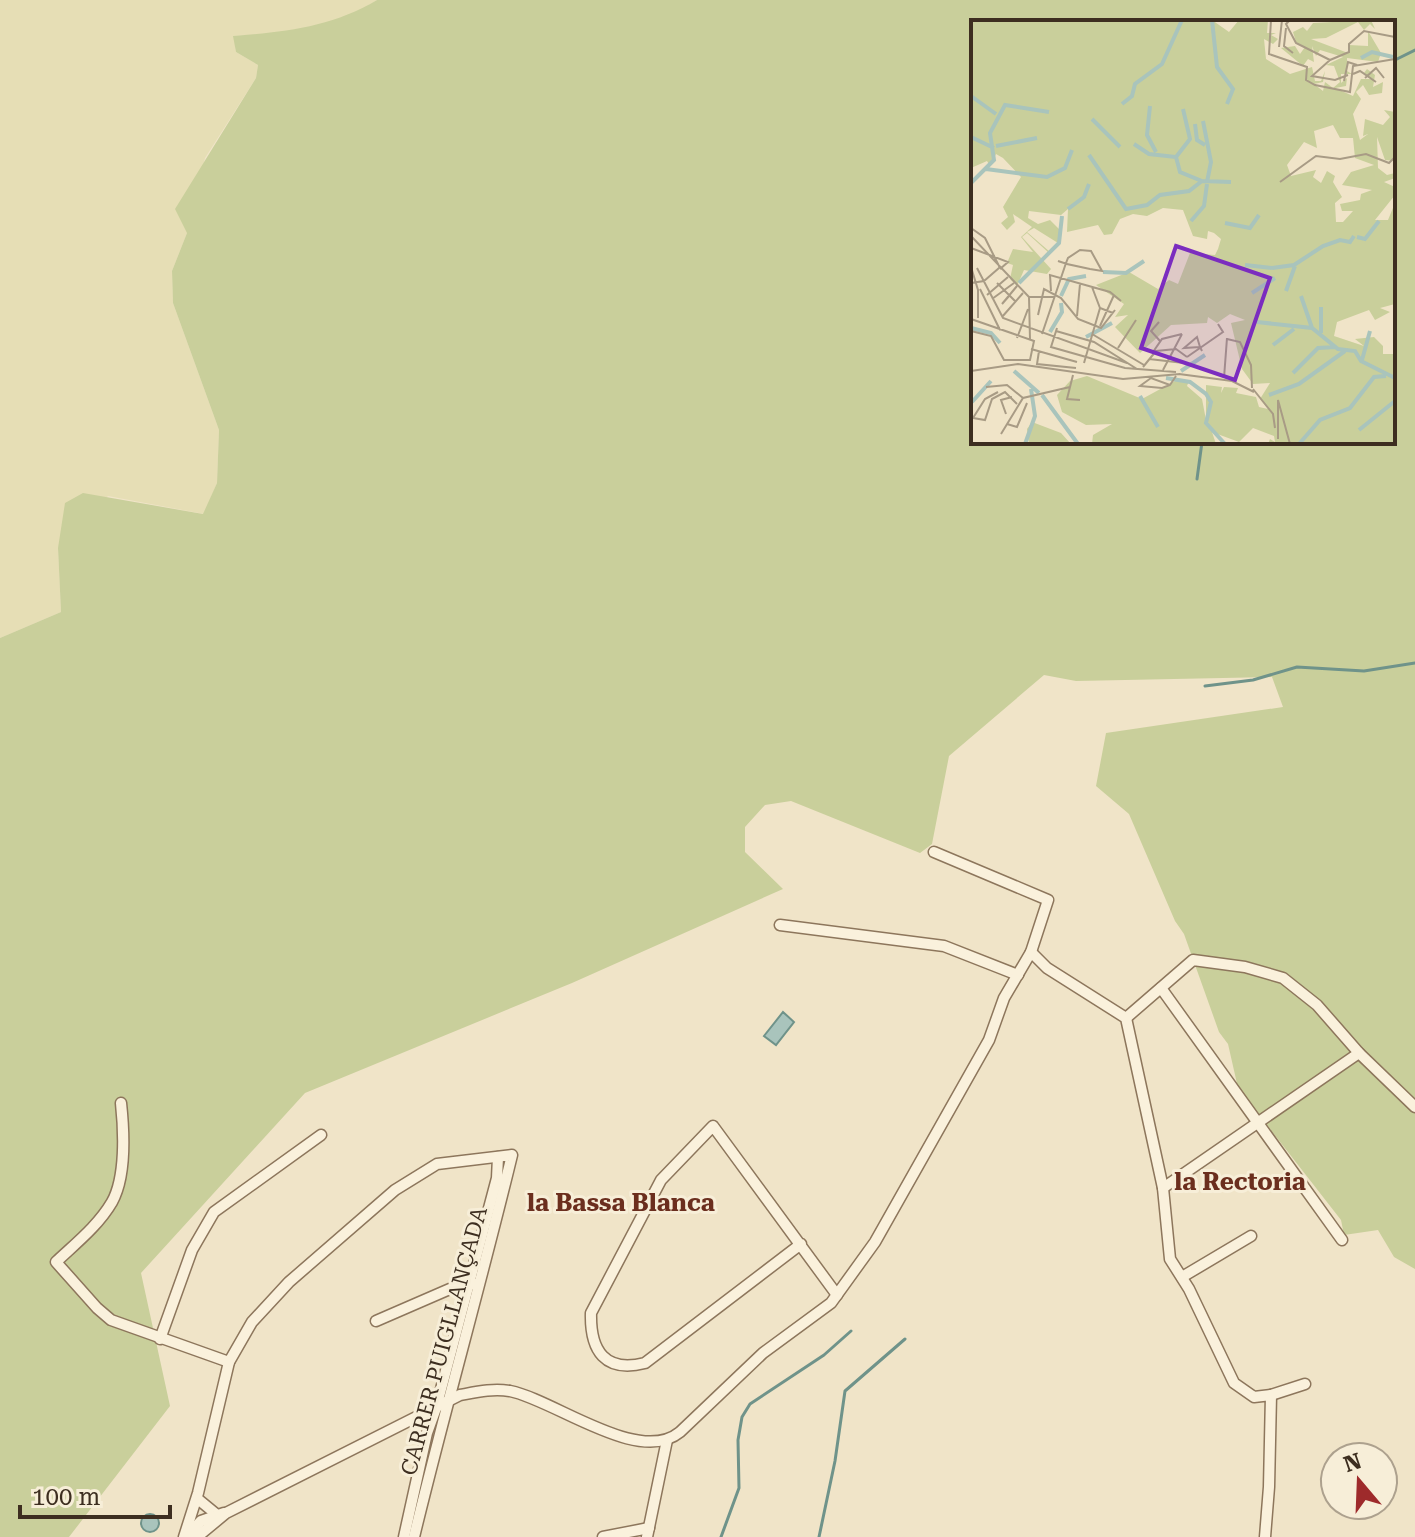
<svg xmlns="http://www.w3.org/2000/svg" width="1415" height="1537" font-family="'Roboto Serif',serif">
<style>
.farmland{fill:#e6deb5}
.green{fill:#c9cf9b;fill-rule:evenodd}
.water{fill:#a9c4bc;stroke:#6f938a;stroke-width:2}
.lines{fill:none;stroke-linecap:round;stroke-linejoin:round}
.stream{stroke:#6f938a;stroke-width:3}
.street-casing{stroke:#8d765c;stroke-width:13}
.street{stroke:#faf1dc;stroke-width:10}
.labels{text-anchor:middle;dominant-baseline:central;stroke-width:6;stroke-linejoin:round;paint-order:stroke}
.street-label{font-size:22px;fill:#3d2e20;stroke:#f7eed8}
.neighbourhood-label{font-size:24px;font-weight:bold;fill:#6b2e1e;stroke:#f7eed8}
.inset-river{fill:none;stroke:#a9c4bc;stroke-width:4}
.inset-road{fill:none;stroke:#a89b85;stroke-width:2}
.view{fill:#7b2cbf;fill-opacity:0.15;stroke:#7b2cbf;stroke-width:4}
.inset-edge{fill:none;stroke:#3d2e20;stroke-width:4}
</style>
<rect width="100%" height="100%" fill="#f0e4c8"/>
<!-- farmland -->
<polygon class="farmland" points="0,0 377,0 353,15 324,24 291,32 234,36 236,52 258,65 256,78 205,158 187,233 172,271 173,303 219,430 217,483 204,514 108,496 58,548 61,612 0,638"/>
<!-- green -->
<path class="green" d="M377,0h1038v1269l-21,-12 -16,-27 -34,5 -3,-15 -103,-132 -10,-44 -9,-12 -35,-98 -9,-13 -46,-107 -33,-28 10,-53 177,-26 -11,-30 -196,4 -32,-6 -95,81 -17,88 -12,9 -129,-52 -26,4 -20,22v25l38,37 -211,94 -267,110 -164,180 29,133 -101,131h-69v-899l61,-26 -3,-64 7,-45 18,-10 120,21 14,-31 2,-53 -46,-127 -1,-32 15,-38 -12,-24 81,-131 2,-13 -22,-13 -3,-16c52,-4 99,-9 144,-36zM973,22h420v420h-420z"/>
<!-- water -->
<g class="water">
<polygon points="783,1012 794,1022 776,1045 764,1036"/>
<circle cx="150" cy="1523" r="9"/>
</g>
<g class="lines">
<!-- stream -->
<g class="stream">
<polyline points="1393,61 1415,50"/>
<polyline points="1197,479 1202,442"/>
<polyline points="1205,686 1253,680 1297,667 1364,671 1415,663"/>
<polyline points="721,1537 739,1488 738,1440 742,1417 750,1404 824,1355 851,1331"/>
<polyline points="819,1537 835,1461 845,1391 905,1339"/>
</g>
<defs>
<g id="street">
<polyline points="780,925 944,946 1018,975"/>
<polyline points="1031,952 1047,968 1126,1018 1163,1188 1170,1259 1189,1289 1234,1383 1254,1397 1271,1395 1269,1487 1265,1537"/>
<polyline points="1161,988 1342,1240"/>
<polyline points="1126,1018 1193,960 1245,967 1283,978 1317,1005 1359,1053 1415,1107"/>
<path d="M121,1103c3,28 5,74 -9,99 -14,24 -37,42 -56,60l41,46 14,12 118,42"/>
<polyline points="1163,1188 1359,1053"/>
<path d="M801,1244l-156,119c-40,10 -55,-12 -54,-50l70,-133 52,-54 124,169"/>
<polyline points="1182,1277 1251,1236"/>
<polyline points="376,1321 459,1285 475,1284"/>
<polyline points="160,1339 192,1250 214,1212 321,1135"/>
<polyline points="1271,1395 1305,1384"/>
<polyline points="199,1500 216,1514"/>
<path d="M184,1537l14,-44 31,-131 23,-40 37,-40 106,-92 42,-26 75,-9c-31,128 -67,254 -98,382"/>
<polyline points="186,1537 201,1521 224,1513"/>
<path d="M197,1537l29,-24 234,-118c16,-3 33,-7 50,-4 45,9 129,75 170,41l83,-79 68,-50 44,-61 114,-202 15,-42 27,-46 17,-52 -114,-48"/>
<polyline points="404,1537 427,1433 436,1408 497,1178 498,1157"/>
<polyline points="603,1537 649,1528"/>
<polyline points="647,1537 667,1440"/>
</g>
</defs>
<!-- street casing -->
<use href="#street" class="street-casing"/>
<!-- street -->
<use href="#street" class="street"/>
</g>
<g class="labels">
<!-- street labels -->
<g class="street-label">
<text transform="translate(444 1341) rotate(-75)">CARRER PUIGLLANÇADA</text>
</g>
<!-- neighbourhood labels -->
<g class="neighbourhood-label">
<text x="1240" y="1182">la Rectoria</text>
<text x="621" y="1203">la Bassa Blanca</text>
</g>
</g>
<!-- overview -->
<g transform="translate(971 20)">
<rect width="424" height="424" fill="#f0e4c8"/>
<path d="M0,0h241l17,12 10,-12h29l-1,13h9l-5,2 7,4 -5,5 -9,-5 2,20 24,15 22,-7 3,14h6l4,-10 -2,11 -9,2 9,7 2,-9 8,6 7,-6 -6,-16 -8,-1 17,-8 -23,-7 -4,6 -4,-10 2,16 -6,-3 -5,7 -22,-18 14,-2 5,8 5,-7 -9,-5 -3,-10 10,-5 4,4 6,-8 58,-3 4,9 -5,-5 -6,6 -6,-8 -32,16 -15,1 37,14 1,-8 19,1v-15l13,22 -3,9 -31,-4v13l5,3h-11v9l6,-5 -1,8 -11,2 18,8 8,-17h10l-7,-6 3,-4 8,6 -2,12 10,-5 -1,11 -13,2 -6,-10 -7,7 5,7 -8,15 7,26 8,-6 -5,2 2,-17 18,6 7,-8 -6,-7 11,2v49l-10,-1 -8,-23 1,31 9,7 8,-2v5l-11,4 11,5v8l-20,25h13l7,-17v101l-15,4 10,4 -15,8 -6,-10 -32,12 -3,14 30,10 -9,-7 19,-2 9,9v8h12v90h-127l2,-5 5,3 -1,-6 -21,-8 -14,14 -27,-10 4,12h-124l1,-9 19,-11 -26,1 -24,-13 -5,-17 13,-14 17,-5 55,23 33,-18h14l-2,5 15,13 4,21v-35l16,2 -1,6 3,-6 14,1 -2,5 20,4 3,10 9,2 -8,-10 10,-16 -17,1 -11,-15 -11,-46 14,-3 -15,-6 -13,9 -9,-6 -1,6 -36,2 -31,28 -25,-26 13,-12 -13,2 9,-13 -28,-19 33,-13 29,17 11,-9 9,4 12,-31 25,2 3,-6 3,-10 -7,-6 -6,-2 -1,8 -14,-3 -10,-26 -20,-2 -16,8 -14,-2 -13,5 -8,15 -8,1 -6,-10 -31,7 1,-23 -7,6 -32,-4 -1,7 10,6 12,-4 11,11 -3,12 -24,-15 -7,4 23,20 -1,1 -22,-20 -5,4 29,32 -4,5 -23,-4 -7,16 -7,-7 3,-14 -6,-2 6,-14 20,3 -12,-15 11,-10 -19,-13 2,8 -8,8 -6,-7 7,-6 -5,-10 18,-30 -18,-19 -7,-4 -6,12 -3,-5 -16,7zM362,105l7,13h13l2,20 19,7 -23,7 -9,13 30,5 -11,4 -1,6 -20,4 2,7h11l-10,11h-7l-1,-19 7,-6 -9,-15 2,-6 -8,-5 -6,12 -8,-6 3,-7 -25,6 -4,-11 17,-23 13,6 -3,-17zM61,402l29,11 10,11h-42l-2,-15z" fill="#c9cf9b" fill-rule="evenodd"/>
<path class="inset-river" d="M241,0l5,47 16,22 -6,15M390,38l11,-6 21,5M0,76l25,18M151,84l10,-8 3,-12 27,-20 20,-44M179,86l-3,29 9,17M121,99l28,28M232,101l8,41 -4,20M224,104l2,16 8,5M0,117l23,11M163,124l15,10 27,3 4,15 22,9 29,1M25,126l41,-8M118,135l37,54 21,-4 13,-10 29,-4 13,-10M205,137l14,-18 -7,-30M15,149l61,8 18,-9 7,-18M0,163l23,-23 -4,-27 15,-28 44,7M97,189l16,-12 5,-13M220,201l13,-15 3,-22M254,203l25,5 9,-13M386,217l8,2 14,-18M274,245l27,3M301,248l22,-3 29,-19 17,-6 10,2 4,-6M132,252l23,1 18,-12M48,263l40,-40 3,-27M315,271l9,-25M281,273l23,-15M90,276l8,-17 17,-3M330,276l11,32M350,287v26M286,302l55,6 26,21 17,2 6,10 34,17M0,308l20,5 9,10M79,312l12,-20 -1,-9M115,317l26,-14M302,325l21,-16M391,340l8,-29M43,351l25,22M210,351l24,-16M322,353l25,-25 18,-1M195,358l24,4 16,12 5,8 -5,21 19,21M71,375l36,49M298,375l30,-11 46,-33M169,376l18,31M1,382l19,-21M388,410l36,-29M54,424l10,-28 -4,-27M328,424l21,-24 30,-12 24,-31 12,-1"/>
<path class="inset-road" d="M300,0l-2,34 38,13 -1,13 9,5 35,7 3,-26 42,-7M319,0l-4,4 10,19 34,17M315,8l-2,18 9,7M308,27l3,-27M359,40l19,-8v-8l15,-13 31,6M359,40l-18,16 23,4 13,-5M382,54l7,-3 16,11M394,58l11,-10 8,10M373,61l4,-19 9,3M309,162l36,-26 24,3 26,-5 23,9 6,-6M0,208l14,10 15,30M0,216l58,61M0,228l37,14 -8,7M0,247l7,23v28M6,248l26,50 124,45M0,263l13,-2 15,-13M26,263l19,19M121,267l8,21 13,5M9,269l20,41M80,271l-1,-16 60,17 11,9M16,275l21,-18M38,276l-7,8 15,-18M58,277l1,43M58,277h26M21,279l22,-16M67,295l6,-26 17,9 17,21 23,9 14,-18M106,296l3,-32M31,297l21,-24M0,299l63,22 -4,19h-26l-13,-24 -20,-5M188,302l-8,9 9,10M129,306l14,-31M86,308l-6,19 74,21 51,4M85,311l38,11 43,27M71,314l24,-71 2,-5 12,-8 11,1 11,20 -12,-2 -23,-5 -1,-1h-2l-6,-2M121,314l52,31M46,318l11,-29M256,319l13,3 11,23 1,23M229,327l-16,1 13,-11 3,10 2,4M147,328l18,-28M60,329l46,13M68,331l-2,13 39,4M182,332l9,-13 20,-5M216,337l36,-25 -5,-8M178,339l35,4M113,343l16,-55M172,347l13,-16 20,-2 11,8M192,350l19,-36M0,351l47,-7 105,15 57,-5M208,354l53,7 22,11M102,355l-6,24 13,1M253,358l3,-40M199,365l-19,-7 -11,8 22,2 8,-3 6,-9M15,367l21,-2 16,13M282,369l20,25 2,14M27,372l-13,7 -12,19 12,2 7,-21 13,-7 12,12M35,394l-5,-14 11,-3M36,404l10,3 10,-24M30,414l22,-36 47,-11M307,419v-39l12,44"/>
<path class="view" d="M205,226l94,32 -35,102 -94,-32z"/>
<rect width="424" height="424" class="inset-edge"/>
</g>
<!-- north arrow -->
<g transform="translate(1359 1481) rotate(341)"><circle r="38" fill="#f7eed8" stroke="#ada18e" stroke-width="2"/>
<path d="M0-6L14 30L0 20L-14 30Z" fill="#9e2a2b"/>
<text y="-12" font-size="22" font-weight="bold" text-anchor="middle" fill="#3d2e20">N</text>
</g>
<!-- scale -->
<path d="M20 1505v12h150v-12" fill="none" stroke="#3d2e20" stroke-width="4"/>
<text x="32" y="1505" font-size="24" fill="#3d2e20" stroke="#f7eed8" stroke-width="6" paint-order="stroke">100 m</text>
</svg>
